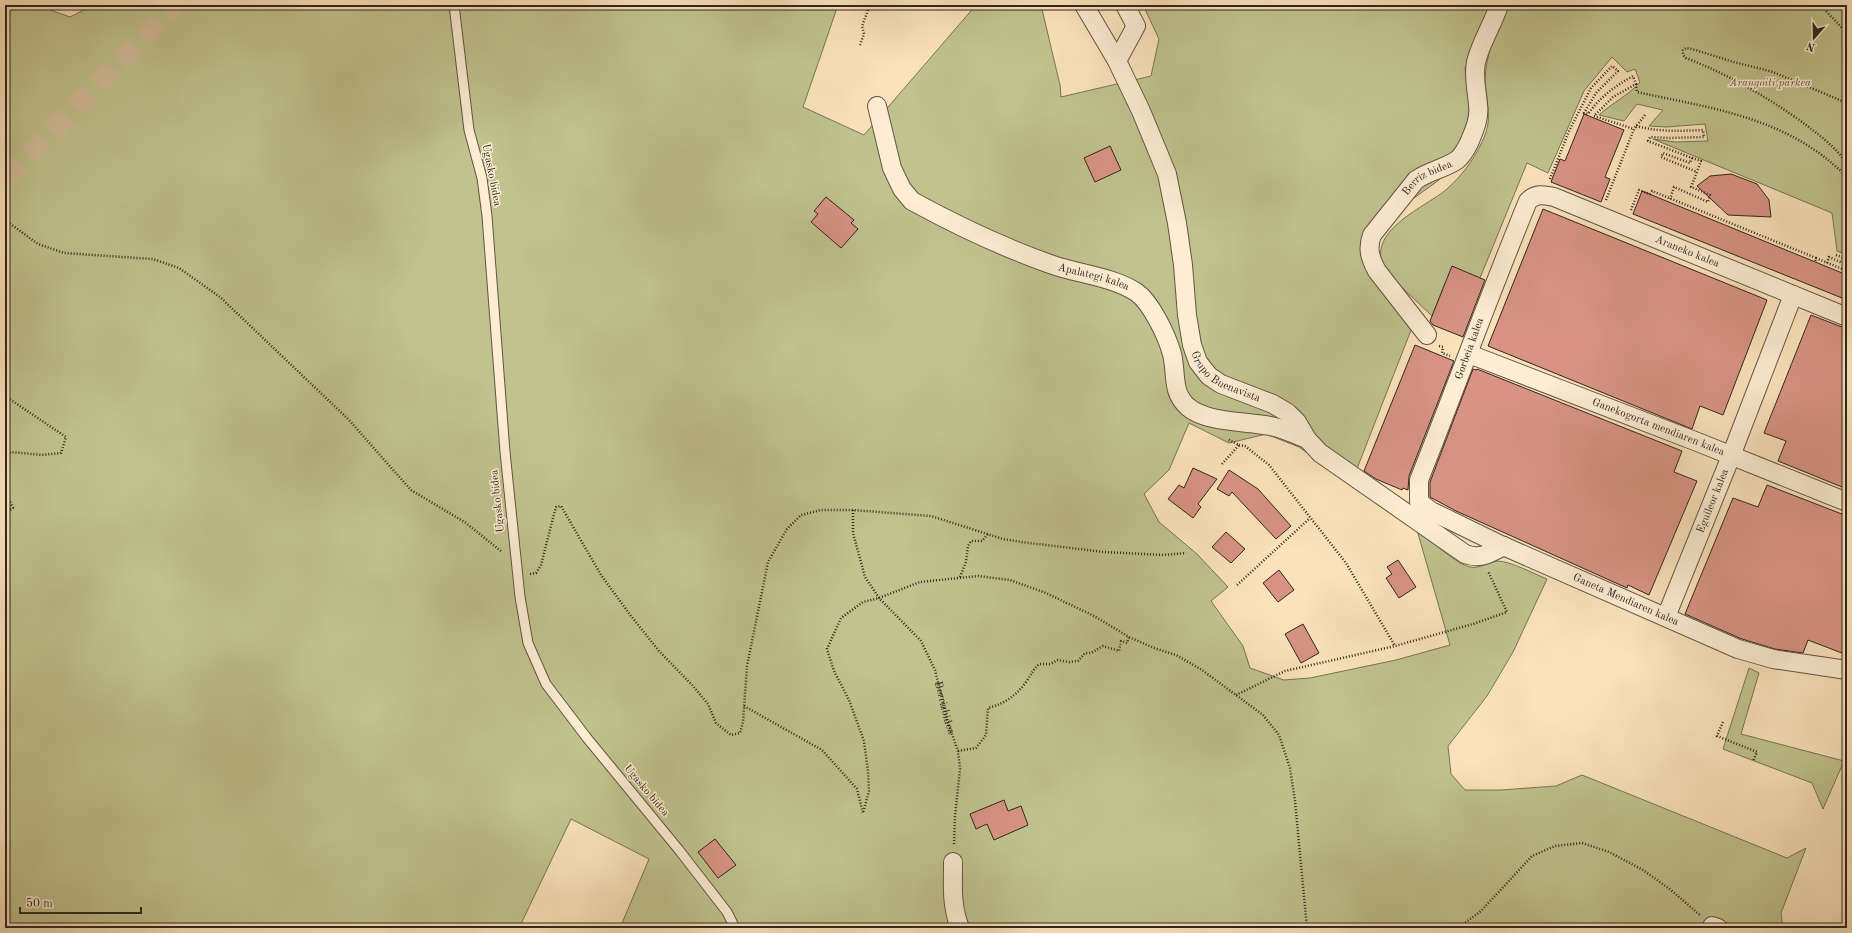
<svg xmlns="http://www.w3.org/2000/svg" width="1852" height="933" font-family="'Old Standard TT',serif">
<style>
.green{fill:#c0c38e;stroke:#787456}
.building{fill:#d89384;stroke:#31251d}
.lines{fill:none;stroke-linecap:round;stroke-linejoin:round}
.highway-tunnel{stroke:#d2bd9b;stroke-width:22;stroke-dasharray:22 11;stroke-linecap:butt}
.lane-casing{stroke:#635444;stroke-width:11}
.street-casing{stroke:#635444;stroke-width:20}
.path{stroke:#31251d;stroke-width:2.5;stroke-dasharray:1 2;stroke-linecap:butt}
.lane{stroke:#fcedd3;stroke-width:9}
.street{stroke:#fcedd3;stroke-width:18}
.labels{text-anchor:middle;dominant-baseline:central;stroke-width:3;stroke-linejoin:round;paint-order:stroke}
.park-label{font-size:11px;font-style:italic;fill:#5c543f;stroke:#fcedd3}
.street-label{font-size:11px;fill:#31251d;stroke:#fcedd3}
</style>
<rect width="100%" height="100%" fill="#fae3bb"/>
<filter id="stains"><feTurbulence type="fractalNoise" baseFrequency=".005" numOctaves="4"/><feColorMatrix values="0 0 0 0 .2 0 0 0 0 .09 0 0 0 0 .02 0 0 0 .5 -.17"/></filter>
<radialGradient id="worn" r=".72"><stop offset=".6" stop-color="#630" stop-opacity="0"/><stop offset="1" stop-color="#630" stop-opacity=".3"/></radialGradient>
<!-- green -->
<g class="green">
<path d="M5,5h31l34,12 24,-12h744l-35,102 61,28 112,-130h65l19,80 1,12 90,-21 8,-37 -16,-34h347l-16,49 -9,14 5,33 -2,18 -3,16 -12,27 -14,18 -68,49 -9,17 51,79 -62,159 -52,-37 -33,-13 -37,9 -40,-20 -20,47 -25,24 15,28 38,32 31,33 -17,14 32,45 7,22 34,12 26,-2 86,-18 54,-15 -33,-115c12,9 39,34 53,37 10,2 18,-5 27,-6 14,0 37,13 50,18l-34,73 -26,44 -39,50 3,28 14,16h36l55,-4 26,-11 205,83 19,-10 -25,65 2,15h-1163l29,-69 -78,-40 -52,109h-514z"/>
<path d="M1504,5h343v250l-10,-4 -5,-38 -179,-74 23,3 32,-1 -3,-17 -38,3 -18,-1 14,-16 -26,-6 -13,17 -25,-6c13,-12 30,-20 41,-33l-5,-13 -8,3 -15,-15 -28,34 -36,82 -21,-10 -47,115 -28,-11 -20,49c-8,-8 -46,-42 -49,-50 -15,-37 43,-59 64,-77 17,-15 30,-34 38,-54 9,-23 -3,-43 1,-66 3,-22 11,-43 18,-64z"/>
<polygon points="1749,668 1759,673 1741,734 1844,761 1823,809 1812,783 1723,749"/>
</g>
<!-- building -->
<g class="building">
<polygon points="1584,114 1624,130 1605,177 1610,179 1601,202 1551,182 1560,159 1565,161"/>
<polygon points="1110,146 1121,170 1095,182 1084,158"/>
<polygon points="1731,174 1757,184 1769,200 1771,217 1728,215 1697,186 1710,176"/>
<polygon points="1642,191 1847,275 1847,300 1633,214"/>
<polygon points="826,197 854,220 851,223 858,229 841,248 811,222 818,214 814,211"/>
<polygon points="1543,209 1767,300 1723,415 1700,406 1692,429 1488,346"/>
<polygon points="1452,266 1485,280 1463,337 1433,325 1430,321"/>
<polygon points="1811,315 1847,329 1847,489 1778,461 1786,441 1764,433"/>
<polygon points="1415,345 1454,361 1409,476 1408,490 1403,488 1402,490 1376,479 1364,471"/>
<polygon points="1473,369 1476,370 1477,369 1682,451 1674,472 1697,481 1649,595 1628,585 1627,588 1456,511 1430,497 1430,482"/>
<polygon points="1193,468 1217,479 1198,504 1201,507 1193,518 1168,499 1179,485 1184,488"/>
<polygon points="1229,470 1258,489 1291,526 1276,539 1232,492 1229,496 1217,489"/>
<polygon points="1767,485 1847,516 1847,655 1808,640 1803,653 1775,649 1742,639 1685,614 1733,498 1758,507"/>
<polygon points="1226,532 1245,549 1231,563 1212,547"/>
<polygon points="1398,560 1416,587 1399,598 1386,578 1392,574 1387,567"/>
<polygon points="1279,570 1294,590 1278,602 1263,583"/>
<polygon points="1303,624 1319,653 1301,663 1285,634"/>
<polygon points="1004,800 1008,811 1021,806 1028,825 994,840 987,824 976,829 970,814"/>
<polygon points="715,839 736,865 718,878 698,852"/>
</g>
<g class="lines">
<!-- highway-tunnel -->
<polyline class="highway-tunnel" points="5,179 175,5"/>
<defs>
<polyline id="lane" points="454,5 469,130 482,178 487,216 505,452 520,597 528,643 546,684 587,738 679,850 727,912 735,928"/>
<g id="street">
<path id="s2" d="M1084,5l33,56 24,50 26,63 10,49 6,42 4,50 5,30 6,17 11,14 12,8 52,20 15,9 9,9 10,17 13,14 145,101c16,6 25,-1 39,-8"/>
<polyline points="1117,61 1136,26 1125,5"/>
<path id="s3" d="M877,106l15,62 10,21 10,12c44,24 90,46 138,63 27,10 61,12 86,28 15,10 31,44 36,62 5,20 -1,38 16,53 19,16 58,14 82,19 13,2 24,8 37,13"/>
<path id="s4" d="M1847,317l-293,-120c-10,-2 -18,-4 -26,4 -38,92 -72,186 -109,279v22l12,9 70,34 237,104 35,10 74,11"/>
<path id="s5" d="M1427,335l-50,-64c-7,-13 -10,-22 -5,-36l44,-55c12,-9 28,-11 41,-20 5,-4 9,-11 12,-17 5,-12 11,-25 9,-38 -1,-15 -5,-28 -2,-43 5,-20 17,-38 23,-57"/>
<path id="s6" d="M1469,354l231,89 147,59"/>
<path id="s7" d="M1666,617l65,-161 62,-161"/>
<path d="M953,862c0,24 -2,43 7,66"/>
<polyline points="1712,926 1718,928"/>
</g>
</defs>
<!-- lane casing -->
<use href="#lane" class="lane-casing"/>
<!-- street casing -->
<use href="#street" class="street-casing"/>
<!-- path -->
<g class="path">
<polyline points="1820,5 1847,33"/>
<polyline points="860,45 864,34 862,26 870,5"/>
<path d="M1636,84l1,8c59,13 125,22 176,57 11,7 20,15 29,23h5"/>
<path d="M1847,103l-74,-31 -39,-10 -42,-13 -6,-1 -3,2v5l3,3c43,17 78,37 116,64 16,12 34,25 45,42"/>
<path d="M1636,126c23,6 43,5 67,4l1,7 -35,1 -19,-1 -2,4 44,17 -2,5 -27,-10 -2,4 36,15 -6,15 19,8 -2,7 -34,-15 -4,12"/>
<polyline points="1692,158 1701,161 1697,172"/>
<path d="M1550,179l19,-48 22,-43 21,-22 6,5 -22,22 -12,20 4,1c12,-17 27,-28 45,-38l3,8 -23,13 -19,19 40,13"/>
<polyline points="1606,200 1634,129 1645,115"/>
<polyline points="1631,210 1639,190 1650,194 1652,191 1816,258 1815,262"/>
<polyline points="5,220 38,244 64,253 153,259 179,268 220,297 348,419 411,490 466,523 502,552"/>
<polyline points="1836,255 1847,259"/>
<polyline points="1816,258 1847,271"/>
<polyline points="1827,263 1829,257 1847,265"/>
<polyline points="1439,346 1443,347 1442,353 1450,356"/>
<polyline points="5,396 66,437 61,453 42,455 11,452 5,454"/>
<polyline points="1239,445 1245,446 1269,465 1346,563 1395,646"/>
<polyline points="1222,464 1239,445 1227,439"/>
<polyline points="5,491 13,508 5,513"/>
<path id="s1" d="M853,510v23l12,44 14,21 42,43 14,29 12,50 11,31 2,18 -5,47 -1,29"/>
<polyline points="530,574 536,573 541,565 554,514 556,507 561,506 601,575 631,616 659,651 693,686 708,704 716,723 731,735 740,733 743,722 747,666 768,562 787,529 801,515 821,510 853,510 931,516 1003,539 1021,542 1104,552 1163,555 1186,553"/>
<polyline points="960,577 966,562 968,546 971,541 982,541 988,534"/>
<polyline points="1237,585 1310,518"/>
<polyline points="1236,695 1285,671 1395,646 1473,624 1507,612 1488,571"/>
<polyline points="744,706 822,750 857,789 863,813 869,791 868,771 864,741 849,700 834,671 827,649 841,618 863,602 879,598 920,582 978,576 1010,580 1046,593 1094,616 1129,637 1154,648 1176,655 1202,670 1263,715 1279,735 1290,768 1295,801 1307,928"/>
<polyline points="1723,722 1717,736 1757,752 1753,761"/>
<path d="M958,751l18,-3 10,-13 2,-27c16,-4 28,-12 38,-26 5,-7 7,-12 13,-18h11l8,-4 11,2 9,-1 7,-8h6l12,-7 16,5 2,-10 6,2 2,-6"/>
<polyline points="1458,928 1481,911 1532,856 1555,846 1582,843 1609,852 1643,870 1671,890 1700,915"/>
<polyline points="1642,928 1695,926"/>
</g>
<!-- lane -->
<use href="#lane" class="lane"/>
<!-- street -->
<use href="#street" class="street"/>
</g>
<g class="labels">
<!-- park labels -->
<g class="park-label">
<text x="1770" y="83">Arangoiti parkea</text>
</g>
<!-- street labels -->
<g class="street-label">
<text transform="translate(491 175) rotate(79)">Ugasko bidea</text>
<text stroke="none"><textPath href="#s5" startOffset="200">Berriz bidea</textPath></text>
<text transform="translate(1687 252) rotate(22)">Araneko kalea</text>
<text stroke="none"><textPath href="#s3" startOffset="300">Apalategi kalea</textPath></text>
<text transform="translate(1470 349) rotate(-70)">Gorbeia kalea</text>
<text stroke="none"><textPath href="#s2" startOffset="411">Grupo Buenavista</textPath></text>
<text stroke="none"><textPath href="#s6" startOffset="203">Ganekogorta mendiaren kalea</textPath></text>
<text transform="translate(498 501) rotate(-96)">Ugasko bidea</text>
<text stroke="none"><textPath href="#s7" startOffset="125">Eguileor kalea</textPath></text>
<text stroke="none"><textPath href="#s4" startOffset="895">Ganeta Mendiaren kalea</textPath></text>
<text stroke="none"><textPath href="#s1" startOffset="225">Berrizbidea</textPath></text>
<text transform="translate(646 791) rotate(50)">Ugasko bidea</text>
</g>
</g>
<!-- margin -->
<rect width="1852" height="933" fill="none" stroke="#fae3bb" stroke-width="20"/>
<rect x="6" y="6" width="1840" height="921" fill="none" stroke="#31251d" stroke-width="2"/>
<rect x="10" y="10" width="1832" height="913" fill="none" stroke="#31251d"/>
<!-- north arrow -->
<g transform="translate(1814 38) rotate(200)" stroke="#fcedd3" stroke-width="3" paint-order="stroke">
<path d="M0-3L7 15L0 10L-7 15Z" fill="#31251d"/>
<text y="-6" font-size="11" font-weight="bold" text-anchor="middle" fill="#31251d">N</text>
</g>
<!-- scale -->
<path d="M20 907v6h121v-6" fill="none" stroke="#31251d" stroke-width="2"/>
<text x="26" y="907" font-size="12" fill="#31251d" stroke="#fcedd3" stroke-width="3" paint-order="stroke">50 m</text>
<rect width="100%" height="100%" filter="url(#stains)"/>
<rect width="100%" height="100%" fill="url(#worn)"/>
</svg>
